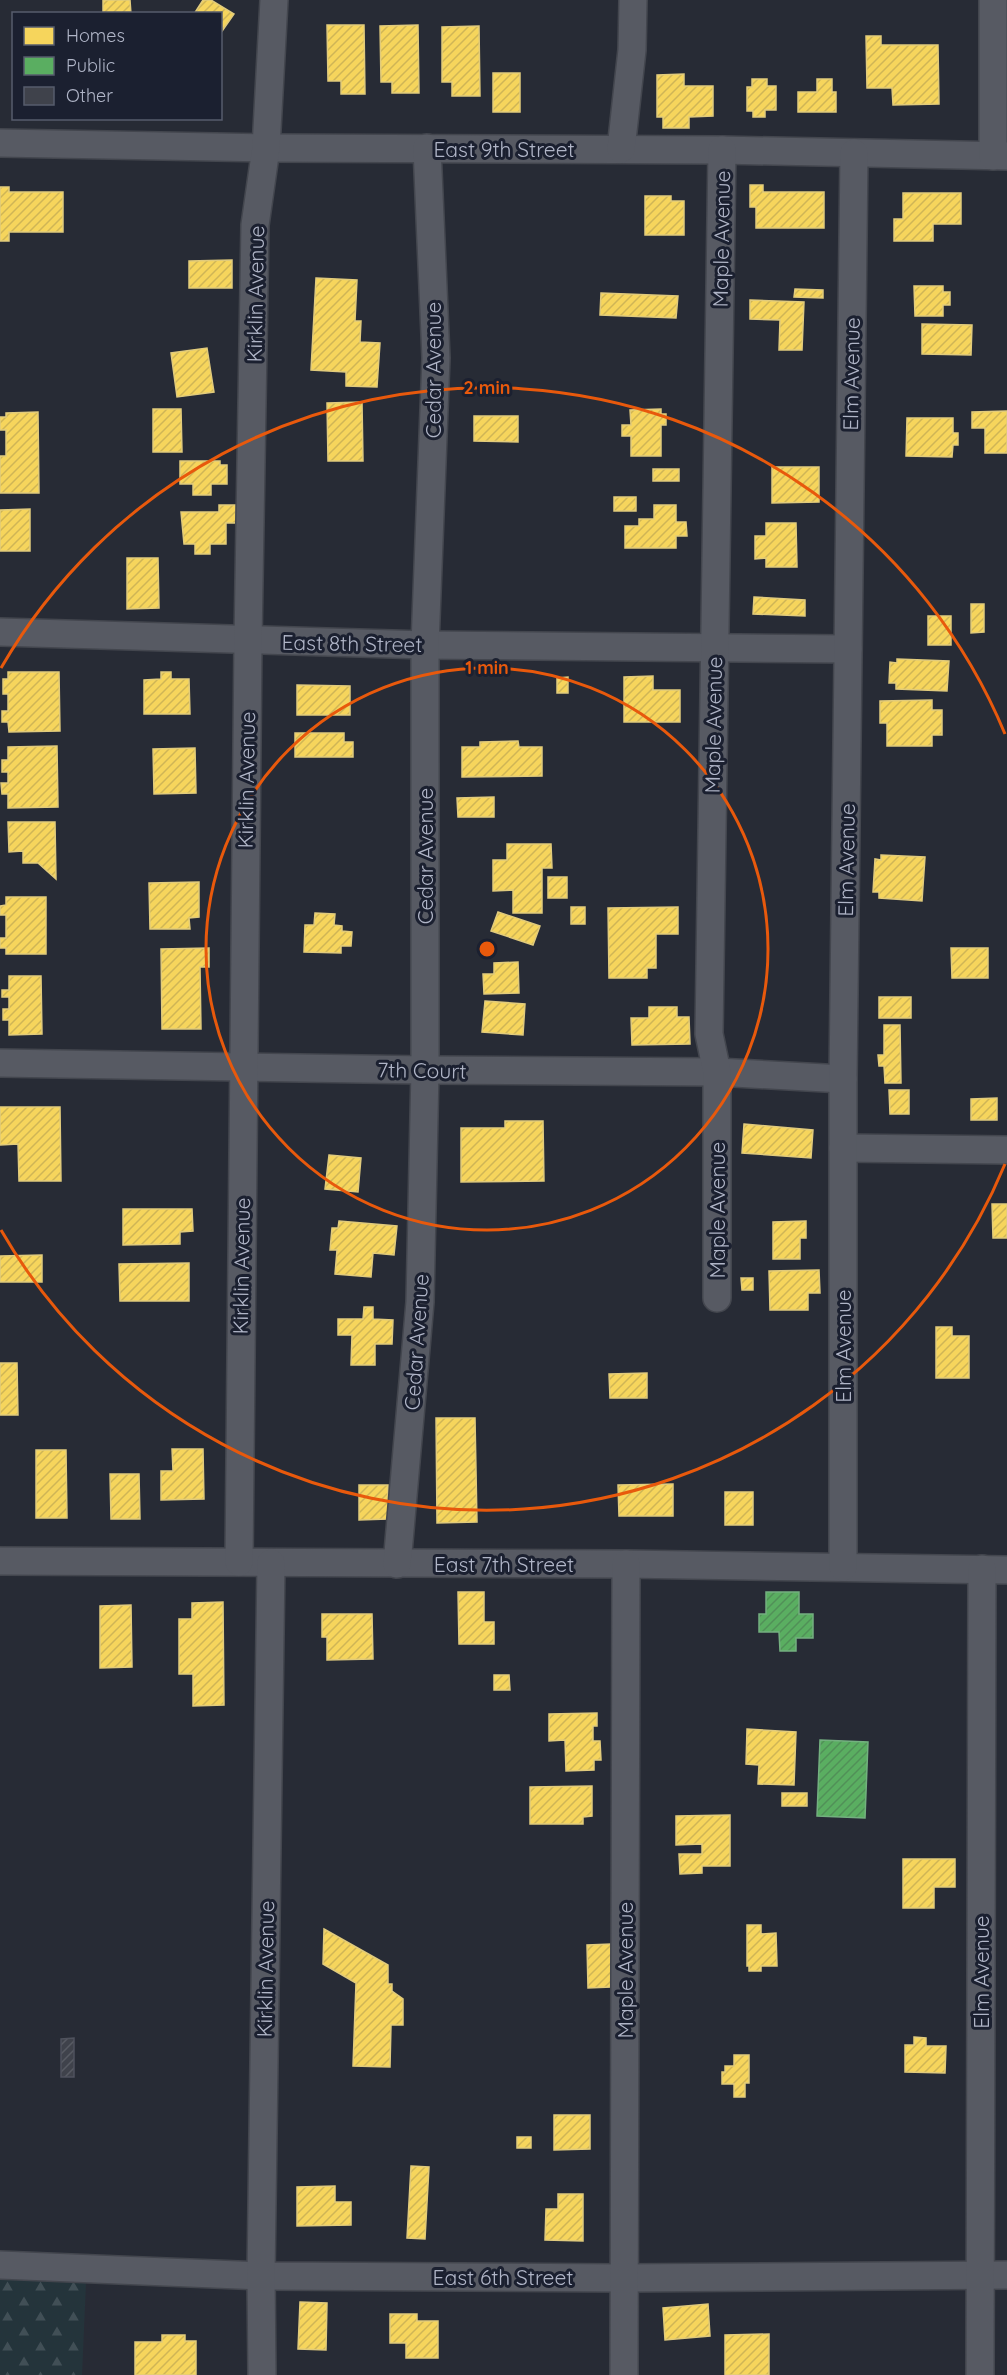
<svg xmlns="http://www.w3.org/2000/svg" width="1007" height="2375" font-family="Quicksand,sans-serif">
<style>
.forest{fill:url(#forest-firs)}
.homes{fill:url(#homes-hatch);stroke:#e1cb7c;stroke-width:1.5}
.public{fill:url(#public-hatch);stroke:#74b080;stroke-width:1.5}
.building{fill:url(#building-hatch);stroke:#4f525d;stroke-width:1.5}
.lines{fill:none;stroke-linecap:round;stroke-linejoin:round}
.minor-casing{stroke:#43464e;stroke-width:30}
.minor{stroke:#575a63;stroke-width:27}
.ring{fill:none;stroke:#e8590c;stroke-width:3}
.labels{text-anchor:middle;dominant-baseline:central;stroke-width:6;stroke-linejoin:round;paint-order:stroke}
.street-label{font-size:21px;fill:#b0b5c7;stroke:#1b2030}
.centre{fill:#e8590c;stroke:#1b2030;stroke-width:3}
.ring-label{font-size:18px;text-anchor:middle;font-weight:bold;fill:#e8590c;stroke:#1b2030;stroke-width:6;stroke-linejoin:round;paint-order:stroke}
</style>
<defs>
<pattern id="forest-firs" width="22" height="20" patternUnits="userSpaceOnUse" patternTransform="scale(1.5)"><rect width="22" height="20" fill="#24343b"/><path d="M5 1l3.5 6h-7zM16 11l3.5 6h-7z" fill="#414f56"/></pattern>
<pattern id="homes-hatch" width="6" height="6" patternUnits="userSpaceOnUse" patternTransform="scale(1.5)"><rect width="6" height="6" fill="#f6d55c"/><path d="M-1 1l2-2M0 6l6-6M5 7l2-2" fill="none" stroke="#cfb556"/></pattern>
<pattern id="public-hatch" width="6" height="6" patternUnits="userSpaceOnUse" patternTransform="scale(1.5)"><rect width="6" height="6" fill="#5aae61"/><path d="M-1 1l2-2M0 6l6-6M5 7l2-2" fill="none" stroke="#519058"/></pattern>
<pattern id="building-hatch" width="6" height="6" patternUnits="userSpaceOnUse" patternTransform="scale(1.5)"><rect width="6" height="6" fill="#3f424b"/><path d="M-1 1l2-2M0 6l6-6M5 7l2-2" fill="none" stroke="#585b63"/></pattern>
</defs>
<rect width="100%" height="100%" fill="#272b35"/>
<!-- forest -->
<polygon class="forest" points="0,2278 86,2282 82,2375 0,2375"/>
<!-- homes -->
<g class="homes">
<polygon points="103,0 130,0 131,14 103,14"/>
<polygon points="203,0 211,0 234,14 220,34 220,14 194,14"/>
<polygon points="327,25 364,25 365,94 341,94 341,81 328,81"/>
<polygon points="418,25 419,93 392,93 392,82 381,82 380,26"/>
<polygon points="479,26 480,96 452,96 452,82 442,82 442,27"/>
<polygon points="866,36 881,36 881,45 938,45 939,104 893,105 892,88 867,88"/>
<rect x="493" y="73" width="27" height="39"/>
<polygon points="684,74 684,86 713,86 713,116 689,117 689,128 663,128 663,117 657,117 657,75"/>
<polygon points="752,79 767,79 767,86 776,86 776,110 765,110 765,117 753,117 753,111 747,111 747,87 752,87"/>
<polygon points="817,79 832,79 832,92 836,92 836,112 798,112 798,92 817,92"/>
<polygon points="750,185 763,185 763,192 824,192 824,228 756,228 756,207 750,207"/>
<polygon points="0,187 9,187 9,192 63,192 63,232 9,232 9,241 0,241"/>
<polygon points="903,193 961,193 961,224 933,224 933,241 894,241 894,219 903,219"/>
<polygon points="645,196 671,196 671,201 684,201 684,235 645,235"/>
<polygon points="232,260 232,288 189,288 189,261"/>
<polygon points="316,278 357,280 355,321 361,321 360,342 380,343 377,387 346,386 346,372 311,370"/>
<polygon points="914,286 943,286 943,292 950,292 950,305 943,305 943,316 915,316"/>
<polygon points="795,289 823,290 823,298 794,297"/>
<polygon points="601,293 678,296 676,318 600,315"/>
<polygon points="750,300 804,302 802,350 779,350 780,320 750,319"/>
<polygon points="922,324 972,325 971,355 922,354"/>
<polygon points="207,348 214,392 177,397 171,353"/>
<polygon points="362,402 363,461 328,461 327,403"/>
<polygon points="153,409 181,409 182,452 153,452"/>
<polygon points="661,409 661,414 666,414 666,425 661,425 661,456 631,456 631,436 622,436 622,425 631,425 630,410"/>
<polygon points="1007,411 1007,453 985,453 985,428 972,428 972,412"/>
<polygon points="38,412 39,493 0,493 0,456 6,456 6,430 0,430 0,417 6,417 6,413"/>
<polygon points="474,416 518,416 518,442 474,441"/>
<polygon points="907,418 953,418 953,433 958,433 958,445 953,445 952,457 906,456"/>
<polygon points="180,461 220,461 220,465 227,465 227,484 211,484 211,495 193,495 193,484 180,484"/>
<polygon points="772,467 819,467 819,502 772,503"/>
<rect x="653" y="469" width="26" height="12"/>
<rect x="614" y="497" width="22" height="14"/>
<polygon points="219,505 236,505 236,523 226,523 226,544 210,544 210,554 195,554 195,544 184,544 181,512 219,512"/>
<polygon points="654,505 676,505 676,522 686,522 687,536 676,536 676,548 625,548 625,526 639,526 639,519 654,519"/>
<polygon points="30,509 30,551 0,551 0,510"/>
<polygon points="766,523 796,523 797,567 766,567 766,558 755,559 755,536 766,536"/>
<polygon points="127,558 158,558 159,608 127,609"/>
<polygon points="754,597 805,600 805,616 753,614"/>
<polygon points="971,604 984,604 984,632 971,633"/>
<rect x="928" y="616" width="23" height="29"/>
<polygon points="897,659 949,661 947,691 896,689 896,683 889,683 890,662 897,663"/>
<polygon points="8,672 59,672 60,731 9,732 8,722 2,722 2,711 8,711 8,694 3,694 3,679 8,679"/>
<polygon points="161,672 171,672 171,679 189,679 190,714 144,714 144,680 161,679"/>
<polygon points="653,676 653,690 680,690 680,722 624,722 624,677"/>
<polygon points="568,677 568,693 557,693 557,678"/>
<polygon points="297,685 350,686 350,715 297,715"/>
<polygon points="932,700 932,710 942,710 942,735 932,735 932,746 887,746 887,723 880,723 880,701"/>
<polygon points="295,733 344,733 344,742 353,742 353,757 295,757"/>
<polygon points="518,741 519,747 542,747 542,776 462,777 462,747 480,747 480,742"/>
<polygon points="57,746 58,807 8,808 8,794 2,794 1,783 8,783 8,772 2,772 2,760 8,760 8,747"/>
<polygon points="195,748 196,793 154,794 153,749"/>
<polygon points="494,797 494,817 458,817 457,798"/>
<polygon points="8,822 55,822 56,879 38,863 23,863 23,851 9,852"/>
<polygon points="507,844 551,844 552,868 542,868 542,913 513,913 513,890 493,891 493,860 507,860"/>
<polygon points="881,855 925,857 922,901 879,898 879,892 873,892 875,859 881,860"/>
<rect x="548" y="877" width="19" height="21"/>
<polygon points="199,882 199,917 189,918 190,929 150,929 149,883"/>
<polygon points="6,897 46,897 46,954 6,954 6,948 0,948 0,938 6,938 6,915 0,915 0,906 6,905"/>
<rect x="571" y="907" width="14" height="17"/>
<polygon points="678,907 678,934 656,934 656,968 647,968 647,978 609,978 608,908"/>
<polygon points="498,912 540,926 533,945 491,931"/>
<polygon points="315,913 335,914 334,925 342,926 342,931 352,932 351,946 341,946 341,953 304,952 305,925 314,925"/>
<polygon points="209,948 209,967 200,967 201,1029 162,1029 161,949"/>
<polygon points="951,948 988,948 988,978 952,978"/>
<polygon points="518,962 519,993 484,994 483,974 494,974 494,963"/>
<polygon points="9,976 41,976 42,1034 9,1035 9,1020 3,1020 3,1009 9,1009 9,997 2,997 2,990 9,990"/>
<rect x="879" y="997" width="32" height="21"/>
<polygon points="485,1001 525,1004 523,1035 482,1032"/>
<polygon points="649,1007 677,1007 677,1017 689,1017 690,1044 632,1045 631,1018 649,1018"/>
<polygon points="884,1025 900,1025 901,1083 885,1083 884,1066 879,1066 878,1055 884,1055"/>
<polygon points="889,1090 909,1090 909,1114 890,1114"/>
<polygon points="997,1098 997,1120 971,1120 971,1099"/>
<polygon points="0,1107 60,1107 61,1181 19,1181 18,1144 0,1145"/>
<polygon points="505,1121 543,1121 544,1181 461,1182 461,1128 505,1128"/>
<polygon points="744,1124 813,1130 811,1158 742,1153"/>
<polygon points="329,1155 361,1158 358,1192 325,1189"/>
<polygon points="992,1204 1007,1204 1007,1238 993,1238"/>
<polygon points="123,1209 192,1209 193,1231 180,1232 180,1244 123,1245"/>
<polygon points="339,1221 397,1226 394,1255 373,1253 371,1277 335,1274 337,1250 330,1250 332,1228 338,1228"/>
<polygon points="806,1221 806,1238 800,1238 800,1259 773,1259 773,1222"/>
<polygon points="42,1255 42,1282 0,1282 0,1256"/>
<polygon points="189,1263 189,1301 120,1301 119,1264"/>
<polygon points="819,1270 820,1293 808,1293 808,1310 770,1310 769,1271"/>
<polygon points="741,1278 753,1278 753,1290 742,1290"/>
<polygon points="364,1307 373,1307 373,1319 393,1320 392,1344 375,1344 375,1365 351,1365 352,1335 338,1335 338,1319 363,1319"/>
<polygon points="936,1327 952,1327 952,1336 969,1336 969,1378 936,1378"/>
<polygon points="0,1363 17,1363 18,1415 0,1415"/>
<polygon points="647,1373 647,1398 610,1398 609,1374"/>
<polygon points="436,1418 475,1418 477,1522 437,1523"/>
<polygon points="172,1449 203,1449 204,1499 161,1500 161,1471 173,1471"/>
<polygon points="36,1450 66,1450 67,1518 36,1518"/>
<polygon points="110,1474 139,1474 140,1519 111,1519"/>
<polygon points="673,1484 673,1516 619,1516 618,1485"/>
<polygon points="359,1485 388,1485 388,1519 359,1520"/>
<rect x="725" y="1492" width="28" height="33"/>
<polygon points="458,1592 484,1592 484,1622 494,1622 494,1644 459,1644"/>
<polygon points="223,1602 224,1705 193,1706 193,1674 179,1674 179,1619 192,1619 192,1603"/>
<polygon points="131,1605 132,1667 100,1668 100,1606"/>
<polygon points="322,1614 372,1614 373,1659 327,1660 327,1637 322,1637"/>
<polygon points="494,1675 509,1675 510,1690 494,1690"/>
<polygon points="597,1713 597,1726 593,1726 593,1741 600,1741 601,1760 594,1760 594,1770 566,1771 565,1740 549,1741 549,1714"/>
<polygon points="747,1729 796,1732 794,1785 758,1784 759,1765 746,1764"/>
<polygon points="592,1786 592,1816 583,1817 583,1824 530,1824 530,1787"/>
<rect x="782" y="1793" width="25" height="13"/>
<polygon points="730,1815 730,1866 702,1866 702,1873 680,1874 679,1854 702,1854 702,1844 676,1845 676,1816"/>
<polygon points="903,1859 955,1859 955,1887 934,1887 934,1908 903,1908"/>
<polygon points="747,1925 761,1925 761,1934 776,1933 777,1966 761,1966 761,1971 749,1971 749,1966 747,1966"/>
<polygon points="324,1929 388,1965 388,1984 392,1984 392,1991 403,1999 403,2025 391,2025 390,2067 353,2066 356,1983 323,1964"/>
<polygon points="611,1944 611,1987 588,1988 587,1945"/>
<polygon points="914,2037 926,2038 926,2046 946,2046 945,2073 905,2072 905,2045 914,2045"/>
<polygon points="734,2055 749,2055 749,2083 745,2083 745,2097 734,2097 734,2084 722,2084 722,2072 725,2072 725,2066 734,2066"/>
<polygon points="554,2115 590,2115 590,2149 554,2150"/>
<rect x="517" y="2137" width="14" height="11"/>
<polygon points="411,2166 429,2167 425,2239 407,2238"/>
<polygon points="335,2186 335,2202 351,2202 351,2225 297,2226 297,2187"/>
<polygon points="558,2194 583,2194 583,2241 545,2240 546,2209 558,2209"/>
<polygon points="300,2302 327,2303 326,2350 298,2349"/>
<polygon points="708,2304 710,2336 665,2340 663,2308"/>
<polygon points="390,2314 417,2314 417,2321 438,2321 438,2358 406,2358 406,2343 390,2343"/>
<polygon points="769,2334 769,2375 725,2375 725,2335"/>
<polygon points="162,2335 185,2335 185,2341 196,2341 196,2375 135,2375 135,2342 162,2342"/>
</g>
<!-- public -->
<g class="public">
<polygon points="766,1592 799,1592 799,1614 813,1614 813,1638 796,1638 796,1651 780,1651 779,1632 759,1632 759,1614 766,1614"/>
<polygon points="820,1740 868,1742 865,1818 817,1816"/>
</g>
<!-- building -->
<polygon class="building" points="74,2038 74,2077 61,2077 61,2039"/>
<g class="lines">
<defs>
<g id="minor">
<polyline points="0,143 266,148 722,150 1007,156"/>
<polyline points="621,149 632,50 633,0"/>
<polyline points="993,156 993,0"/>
<polyline points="0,632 425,645 848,649"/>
<polyline points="0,1063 425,1070 717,1072 843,1079"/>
<polyline points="843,1148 1007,1150"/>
<polyline points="717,1298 717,1072 709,1034 722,150"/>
<polyline points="0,1561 626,1564 1007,1570"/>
<polyline points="239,1562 248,641 255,225 266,148 274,0"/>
<polyline points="397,1564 420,1302 425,1070 425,645 436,358 427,148"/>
<polyline points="843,1567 843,1079 854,153"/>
<polyline points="0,2265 261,2276 624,2278 1007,2275"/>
<polyline points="262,2375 261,2276 271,1563"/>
<polyline points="624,2375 626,1564"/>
<polyline points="980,2375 982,1569"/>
</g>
</defs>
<!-- minor casing -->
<use href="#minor" class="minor-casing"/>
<!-- minor -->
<use href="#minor" class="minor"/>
</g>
<!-- distance rings -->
<g class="ring">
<circle cx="487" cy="949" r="281"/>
<path d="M1005 1164A561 561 0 0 1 1 1230M1 668A561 561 0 0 1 1005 734"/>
</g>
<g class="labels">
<!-- street labels -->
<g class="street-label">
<text x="504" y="149">East 9th Street</text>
<text transform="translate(721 239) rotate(-89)">Maple Avenue</text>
<text transform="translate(255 294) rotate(-89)">Kirklin Avenue</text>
<text transform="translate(433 370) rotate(-90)">Cedar Avenue</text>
<text transform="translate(851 374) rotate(-89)">Elm Avenue</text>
<text transform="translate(352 643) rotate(1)">East 8th Street</text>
<text transform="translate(713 725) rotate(-89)">Maple Avenue</text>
<text transform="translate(246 780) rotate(-89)">Kirklin Avenue</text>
<text transform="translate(425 856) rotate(-90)">Cedar Avenue</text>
<text transform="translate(846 860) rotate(-89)">Elm Avenue</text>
<text transform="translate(422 1070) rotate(1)">7th Court</text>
<text transform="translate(717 1210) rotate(-90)">Maple Avenue</text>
<text transform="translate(241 1266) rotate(-89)">Kirklin Avenue</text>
<text transform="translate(416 1342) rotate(-86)">Cedar Avenue</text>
<text transform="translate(843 1346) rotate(-90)">Elm Avenue</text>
<text x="504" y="1564">East 7th Street</text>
<text transform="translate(265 1969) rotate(-89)">Kirklin Avenue</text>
<text transform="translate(625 1970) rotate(-90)">Maple Avenue</text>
<text transform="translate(981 1972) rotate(-90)">Elm Avenue</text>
<text x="503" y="2277">East 6th Street</text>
</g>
</g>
<circle cx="487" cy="949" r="9" class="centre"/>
<g class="ring-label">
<text x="487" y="394">2 min</text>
<text x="487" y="674">1 min</text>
</g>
<!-- legend -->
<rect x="12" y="12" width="210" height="108" fill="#1b2030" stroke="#575c6c" stroke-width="1.5"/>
<rect x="24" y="27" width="30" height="18" fill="#f6d55c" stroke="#575c6c" stroke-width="1.5"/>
<text x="66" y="42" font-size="18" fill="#b0b5c7">Homes</text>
<rect x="24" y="57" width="30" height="18" fill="#5aae61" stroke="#575c6c" stroke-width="1.5"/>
<text x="66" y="72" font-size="18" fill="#b0b5c7">Public</text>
<rect x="24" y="87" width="30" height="18" fill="#3f424b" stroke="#575c6c" stroke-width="1.5"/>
<text x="66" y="102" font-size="18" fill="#b0b5c7">Other</text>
</svg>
